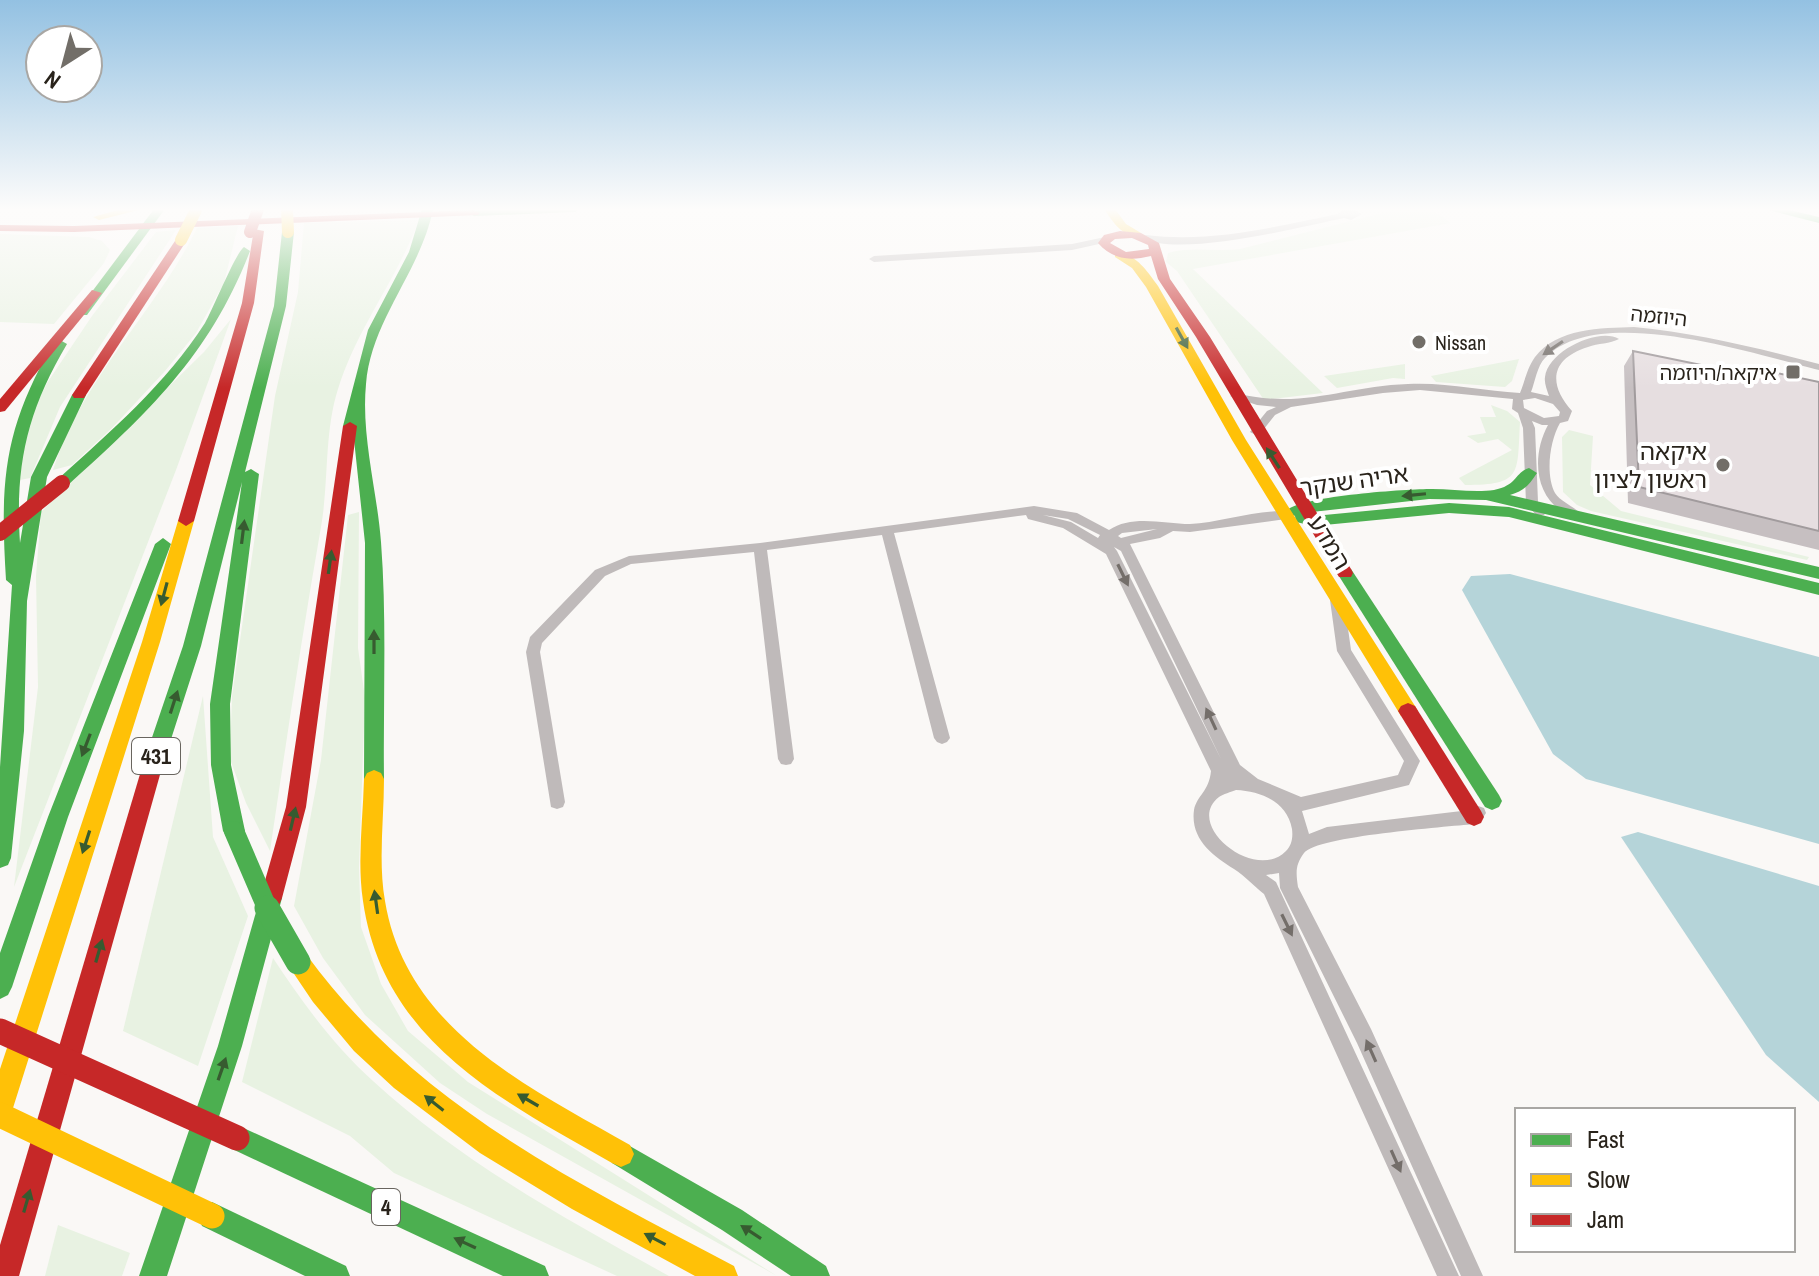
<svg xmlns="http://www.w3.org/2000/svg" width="1819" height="1276" font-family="'Archivo Narrow','Noto Sans Hebrew',sans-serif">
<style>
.green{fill:#e8f2e2}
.water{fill:#b5d4d9}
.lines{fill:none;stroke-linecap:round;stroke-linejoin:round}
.street{fill:#bfbaba;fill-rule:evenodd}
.fast{fill:#4caf50;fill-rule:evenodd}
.slow{fill:#ffc107;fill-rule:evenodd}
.jam{fill:#c62828;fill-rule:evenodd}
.fast-bridge-far1{stroke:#4caf50;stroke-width:20}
.fast-bridge{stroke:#4caf50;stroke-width:25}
.slow-bridge-far1{stroke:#ffc107;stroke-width:12}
.slow-bridge{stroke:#ffc107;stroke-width:25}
.jam-bridge-far2{stroke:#c62828;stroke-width:12}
.jam-bridge-far1{stroke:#c62828;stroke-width:16}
.jam-bridge{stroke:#c62828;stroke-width:25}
.wall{fill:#c6bfc1}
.building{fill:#e6dee0;stroke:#a19b9d;stroke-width:2}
.oneway{fill:#375b30}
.oneway2{fill:#746e6a}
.poi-dot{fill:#726e68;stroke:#fff;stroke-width:3}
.labels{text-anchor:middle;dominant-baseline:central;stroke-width:8;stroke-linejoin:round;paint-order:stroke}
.far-street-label{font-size:20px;fill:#29231b;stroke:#fff}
.far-poi-label{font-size:20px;fill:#29231b;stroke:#fff;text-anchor:start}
.shield{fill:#fff;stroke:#69655f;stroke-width:2}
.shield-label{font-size:22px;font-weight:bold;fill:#29231b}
.poi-label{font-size:24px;fill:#29231b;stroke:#fff;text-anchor:end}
.street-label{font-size:24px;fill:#29231b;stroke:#fff}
</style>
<rect width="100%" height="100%" fill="#faf8f6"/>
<!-- green -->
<g class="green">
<path d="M1398,209h33l20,14 -258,46 130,124 -59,7 -87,-129 -11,-9 2,-9c21,-7 49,-1 72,-4z"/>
<path d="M419,220c-22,59 -62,108 -81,169 -14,44 -9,93 -17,138 -19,108 -35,216 -51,324l-24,-48 -16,-44 2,-63 43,-300 23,-104 6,-69z"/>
<path d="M238,226l-14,57 -28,50 -31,38 -53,57 -40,37 -19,5c28,-91 103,-158 144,-242z"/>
<polygon points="176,230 60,407 30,478 15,481 28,421 47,383 92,316 156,232"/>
<polygon points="0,234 89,237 102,241 110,250 104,263 54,324 0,322"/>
<polygon points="231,319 176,470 14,887 38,687 36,576 41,512 204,352"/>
<polygon points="1519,359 1512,381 1505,387 1436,382 1431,376"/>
<polygon points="1405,364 1405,379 1393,378 1337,388 1324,376"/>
<path d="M1491,405l16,6 13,11c-3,52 3,63 -55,63l-6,-7 53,-28 -14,-11 -20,4 -11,-7 19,-3 -6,-16h16z"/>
<polygon points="1569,430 1593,436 1590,485 1621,511 1809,557 1807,560 1591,511 1577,505 1563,492 1562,437"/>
<polygon points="359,512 358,648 365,698 359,868 361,927 381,984 408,1031 468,1082 777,1276 487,1114 440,1083 365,1015 323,958 294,906 321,760 348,515"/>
<polygon points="203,696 213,837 248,916 198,1066 123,1031"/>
<path d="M273,958c29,44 61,88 100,123 87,80 194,139 296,195h-52l-223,-103 -44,-37 -108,-54z"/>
<polygon points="58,1225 130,1253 122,1276 45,1276"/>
</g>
<!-- water -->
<g class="water">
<polygon points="1510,574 1819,657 1819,844 1586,779 1553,754 1462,590 1471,576"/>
<polygon points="1638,832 1819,886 1819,1102 1766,1055 1621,837"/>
</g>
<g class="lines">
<!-- street -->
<g class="street">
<path d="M1343,209h10l9,5 -11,6 -7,-2c-44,9 -165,40 -202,20l4,-3c66,8 128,-8 192,-21z"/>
<polygon points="1105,237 1109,240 1108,242 1072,250 874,262 869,259 874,256 1072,244"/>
<path d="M1634,327c63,6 124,21 185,37v6c-65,-16 -221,-68 -274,-12 -8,8 -10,24 -14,34l18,4c-2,-6 -5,-13 -4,-19 3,-26 54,-50 74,-38 -9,5 -21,4 -31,8 -38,12 -40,37 -16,64l-4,10 -8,2c-10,17 -15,51 -5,70 6,9 18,13 25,20l-6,4c-39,-13 -44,-59 -26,-92h-6l-10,-4 3,7 3,74 8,10 -2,3h-8l-10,-12 -3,-75 -5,-15 -6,-4 1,-10 -93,-9 -37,3 -92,14 -16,8 -15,19 -4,1 -6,-3 17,-21 9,-4 -19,-2 -27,-9 5,-3c68,17 109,-7 173,-9 38,-2 75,7 112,9 5,-12 7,-25 15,-36 22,-29 66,-29 99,-30zM1535,398l18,6 7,8 -1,4 -15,2 -20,-10 -1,-8z"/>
<path d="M1034,506l43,7 32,17c23,-16 56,-6 81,-6 30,-1 72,-16 100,-12l2,3 -6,4 -96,13 -17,-1 -13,7 -30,6 110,221 18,14 43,18 97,-22 6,-14 -67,-110 -7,-51 7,-5 7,5 7,50 69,111 -11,24 -107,26 7,23 18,-7 143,-17 8,-4 6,2 2,5 -6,9 -6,2c-28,3 -157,12 -170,29 -9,12 -8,20 -6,34l73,142 112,247h-22l-104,-233 -77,-155 -1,-15 -13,2 10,7 183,394h-22l-173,-382c-10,-8 -19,-18 -30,-25 -21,-13 -44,-30 -40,-59 3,-15 15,-18 17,-39l-105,-217 -43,-26 -35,-9 -2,-4 -132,18 56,205 -3,4 -5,2 -5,-2 -3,-4 -52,-203 -115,15 27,209 -3,5 -5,1 -5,-1 -3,-5 -24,-207 -123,12 -26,12 -63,67 -2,9 25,150 -2,5 -6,2 -6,-2 -25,-155 4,-15 65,-67 34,-14 131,-13zM1043,515l25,4 32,16 -2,3 -27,-16zM1157,529l-36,9 -3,-2 4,-3zM1114,547l7,4 100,208 -104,-208zM1236,790c25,1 51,12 56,39 1,8 0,16 -6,22 -31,32 -103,-26 -67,-54 4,-3 12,-5 17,-7z"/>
</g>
<!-- fast -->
<g class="fast">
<polygon points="154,209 165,209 87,315 79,315 79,309"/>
<path d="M422,209h11c-12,62 -62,111 -67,175 -5,52 11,106 15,158 6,78 2,158 3,237l-3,6 -7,3 -7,-3 -3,-6 1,-236 -12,-113 -10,-4 25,-96 41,-78z"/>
<polygon points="484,209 580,209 575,212 474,216 468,213"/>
<polygon points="1764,209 1785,209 1819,217 1819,223"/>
<polygon points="288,229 294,232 286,306 245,472 251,469 259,474 230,704 231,765 245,831 241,838 234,840 227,838 223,831 211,765 210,704 242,482 201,646 163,764 160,770 153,772 146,770 143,764 183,646 274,306 282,232"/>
<path d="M244,247l6,4c-40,104 -102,162 -183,235h-10l-3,-3 3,-3c53,-48 109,-96 148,-157 8,-14 31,-71 39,-76z"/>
<path d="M60,340l7,4c-40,68 -52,120 -47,199l11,-66 41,-82 7,-4 7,4 -39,82 -20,124 -3,130 -13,127 -3,7 -8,3v-101l12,-182 -6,-5c-6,-98 -3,-150 47,-236z"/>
<path d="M1529,468l8,5c-8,12 -13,18 -27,22l309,72v12l-333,-79 -57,-1 -126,14 11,3 135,-13 60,4 310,76v12l-310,-78 -60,-4 -135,13 -18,-4 -1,-6 -9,-5c13,-15 121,-22 146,-22 20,0 43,4 62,1 24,-5 20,-17 35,-22z"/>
<polygon points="163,538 171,544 68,817 12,987 8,995 0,999 0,953 48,817 155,544"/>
<polygon points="1345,567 1351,569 1499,795 1502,801 1499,807 1492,810 1485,807 1337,573"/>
<polygon points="271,888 279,891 282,898 242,1046 167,1276 139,1276 218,1046 260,898 263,891"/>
<polygon points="237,1125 545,1266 549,1276 503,1276 228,1147 224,1138 228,1129"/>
<polygon points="621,1141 742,1210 826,1266 830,1276 791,1276 722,1230 612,1163 608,1154 612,1145"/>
<polygon points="212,1202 346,1266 350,1276 305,1276 202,1226 198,1216 202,1206"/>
</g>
<!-- slow -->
<g class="slow">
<polygon points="121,209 143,209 99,220 93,217"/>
<path d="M1104,209h11l11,15 15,9v4c-18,1 -28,-15 -37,-28z"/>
<path d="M1115,253c20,-1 32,18 43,33l88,154 169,266 3,5 -3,5h-14l-169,-276 -86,-153 -14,-19 -17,-11z"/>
<polygon points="186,516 194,521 160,642 13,1108 9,1117 0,1121 0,1069 142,642 178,521"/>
<path d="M374,770l7,3 3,6c0,40 -6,82 1,122 21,128 143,186 245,244l4,9 -4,9 -9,4 -9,-4c-111,-63 -229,-122 -249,-262 -6,-40 0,-82 1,-122l3,-6z"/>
<path d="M298,951l8,3c111,152 266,226 428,312l4,10h-43l-123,-67 -92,-56 -86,-65 -40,-37 -41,-49 -27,-40 4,-8z"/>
</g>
<!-- jam -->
<g class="jam">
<polygon points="474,210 480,213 478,215 74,232 0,231 0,225 74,226"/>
<polygon points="254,229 264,231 254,303 194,521 186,526 178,521 242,303"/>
<path d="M1120,231l21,2 18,10 11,36 40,58 141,232 2,4 -2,4h-12l-143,-240 -38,-58 -7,-23c-21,5 -38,4 -53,-13l6,-8zM1132,238l16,7 1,4 -23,3 -16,-9 5,-4z"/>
<polygon points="177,238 187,240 84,398 74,398 72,395"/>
<polygon points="92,290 102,293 5,411 0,412 0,399"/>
<polygon points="350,422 357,426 306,807 282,898 279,905 271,908 263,905 260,898 286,807 343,426"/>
<polygon points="1408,703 1415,706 1481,811 1484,817 1481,823 1474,826 1467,823 1398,711 1401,706"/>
<polygon points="153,756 160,758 163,764 19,1276 0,1276 0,1245 143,764 146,758"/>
</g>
<!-- fast-bridge-far1 -->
<polyline class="fast-bridge-far1" points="234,831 268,910"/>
<!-- fast-bridge -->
<polyline class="fast-bridge" points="267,908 298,962"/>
<!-- slow-bridge-far1 -->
<g class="slow-bridge-far1">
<polyline points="287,209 288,232"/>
<polyline points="181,240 196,210"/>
</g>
<!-- slow-bridge -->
<polyline class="slow-bridge" points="0,1115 212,1216"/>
<!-- jam-bridge-far2 -->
<polyline class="jam-bridge-far2" points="250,232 258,209"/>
<!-- jam-bridge-far1 -->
<polyline class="jam-bridge-far1" points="0,533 62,483"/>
<!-- jam-bridge -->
<polyline class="jam-bridge" points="0,1031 237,1138"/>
</g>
<!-- wall -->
<polygon class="wall" points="1633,351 1743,374 1748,367 1819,382 1819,550 1628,503 1624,366"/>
<!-- building -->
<polygon class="building" points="1633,351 1750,375 1748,367 1819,382 1819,531 1639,487"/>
<!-- one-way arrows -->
<defs><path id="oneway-solid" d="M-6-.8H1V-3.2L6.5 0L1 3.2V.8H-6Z" transform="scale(2)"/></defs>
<g class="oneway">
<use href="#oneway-solid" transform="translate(1182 338) rotate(61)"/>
<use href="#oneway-solid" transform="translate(1273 458) rotate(-123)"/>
<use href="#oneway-solid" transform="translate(1414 495) rotate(174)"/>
<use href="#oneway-solid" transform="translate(243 532) rotate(-83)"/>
<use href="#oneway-solid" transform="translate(330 562) rotate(-82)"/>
<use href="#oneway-solid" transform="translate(164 594) rotate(105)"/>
<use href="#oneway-solid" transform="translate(374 642) rotate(-90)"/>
<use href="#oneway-solid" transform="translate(174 702) rotate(-72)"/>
<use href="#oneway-solid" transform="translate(86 745) rotate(111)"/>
<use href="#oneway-solid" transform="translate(293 819) rotate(-77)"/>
<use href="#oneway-solid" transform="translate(86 842) rotate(108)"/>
<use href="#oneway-solid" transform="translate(376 902) rotate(-98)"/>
<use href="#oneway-solid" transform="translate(99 951) rotate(-74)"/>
<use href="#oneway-solid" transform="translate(222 1069) rotate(-71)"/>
<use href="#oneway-solid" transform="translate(528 1100) rotate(-150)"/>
<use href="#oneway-solid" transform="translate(434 1103) rotate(-142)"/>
<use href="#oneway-solid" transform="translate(27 1201) rotate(-74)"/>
<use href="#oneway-solid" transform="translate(751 1232) rotate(-147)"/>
<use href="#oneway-solid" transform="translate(655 1239) rotate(-152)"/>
<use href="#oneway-solid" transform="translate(465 1243) rotate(-155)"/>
</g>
<g class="oneway2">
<use href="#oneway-solid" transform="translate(1553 348) rotate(146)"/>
<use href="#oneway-solid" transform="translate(1123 575) rotate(64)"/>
<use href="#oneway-solid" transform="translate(1211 719) rotate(-115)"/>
<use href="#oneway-solid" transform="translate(1287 925) rotate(64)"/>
<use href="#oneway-solid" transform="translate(1371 1051) rotate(-114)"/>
<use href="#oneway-solid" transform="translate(1396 1161) rotate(66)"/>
</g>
<!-- sky -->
<linearGradient id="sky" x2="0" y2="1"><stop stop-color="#93c1e2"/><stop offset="0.54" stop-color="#fdfcfb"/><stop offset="1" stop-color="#fdfcfb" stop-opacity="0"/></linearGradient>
<rect width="1819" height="388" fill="url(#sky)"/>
<!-- markers -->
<g class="poi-dot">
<circle cx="1419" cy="342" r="8"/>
<rect x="1785" y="364" width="16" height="16" rx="4"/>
<circle cx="1723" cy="465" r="8"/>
</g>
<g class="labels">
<!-- far-street labels -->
<g class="far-street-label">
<text transform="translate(1659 316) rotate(6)">היוזמה</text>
</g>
<!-- far-poi labels -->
<g class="far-poi-label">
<text x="1435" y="342">Nissan</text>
<text x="1777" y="372" text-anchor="end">איקאה/היוזמה</text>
</g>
<!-- shield labels -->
<g class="shield">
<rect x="132" y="738" width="48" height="36" rx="6"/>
<rect x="372" y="1189" width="28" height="36" rx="6"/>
</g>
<g class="shield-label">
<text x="156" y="756">431</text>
<text x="386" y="1207">4</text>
</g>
<!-- poi labels -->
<g class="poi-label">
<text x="1707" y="451">איקאה<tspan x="1707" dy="28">ראשון לציון</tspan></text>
</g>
<!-- street labels -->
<g class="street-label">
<text transform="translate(1354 480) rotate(-8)">אריה שנקר</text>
<text transform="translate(1330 542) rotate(59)">המדע</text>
</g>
</g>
<!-- legend -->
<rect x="1515" y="1108" width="280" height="144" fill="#ffffff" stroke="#a9a7a4" stroke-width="2"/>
<rect x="1531" y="1134" width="40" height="12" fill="#4caf50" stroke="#a9a7a4" stroke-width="2"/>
<text x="1587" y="1148" font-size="24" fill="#29231b">Fast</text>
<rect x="1531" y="1174" width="40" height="12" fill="#ffc107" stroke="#a9a7a4" stroke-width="2"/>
<text x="1587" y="1188" font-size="24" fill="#29231b">Slow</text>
<rect x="1531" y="1214" width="40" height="12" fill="#c62828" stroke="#a9a7a4" stroke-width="2"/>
<text x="1587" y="1228" font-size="24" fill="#29231b">Jam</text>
<!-- north arrow -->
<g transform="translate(64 64) rotate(216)"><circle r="38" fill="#ffffff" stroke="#a9a7a4" stroke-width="2"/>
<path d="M0-6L14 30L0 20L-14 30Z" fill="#726e68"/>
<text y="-12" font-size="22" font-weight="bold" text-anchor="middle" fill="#29231b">N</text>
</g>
</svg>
